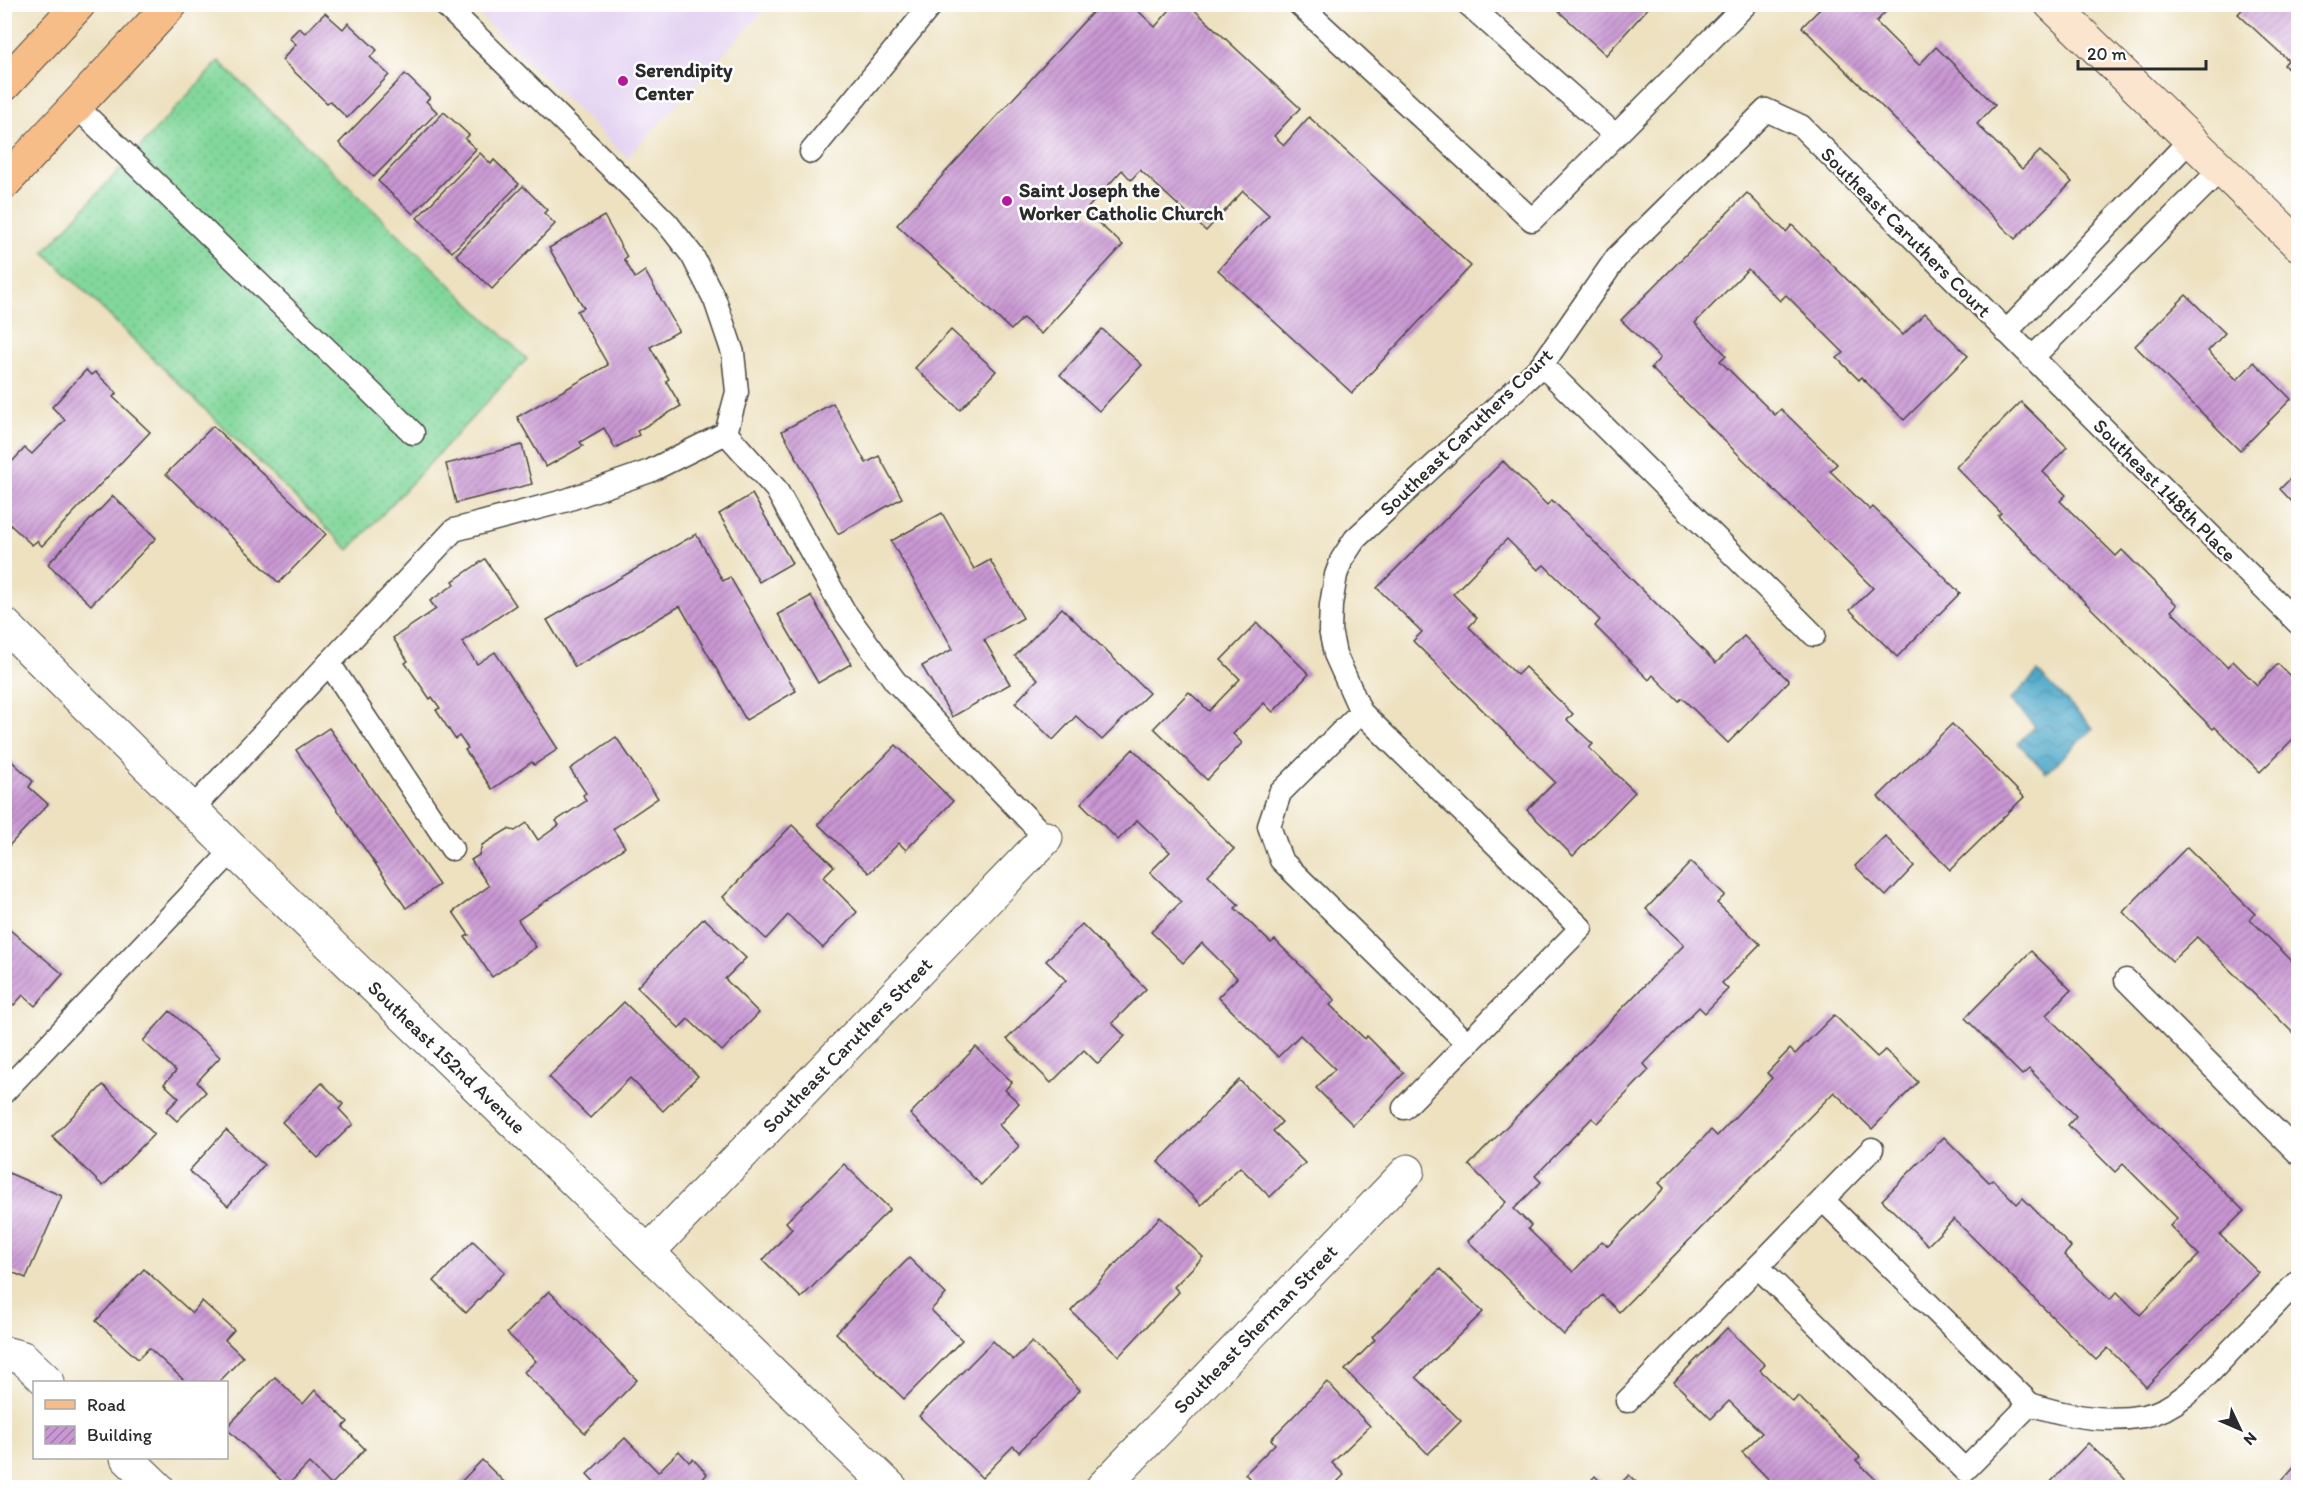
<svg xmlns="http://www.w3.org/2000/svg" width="2303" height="1492" font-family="Itim,sans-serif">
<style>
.built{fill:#e4d3f2}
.grass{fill:url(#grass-dots);stroke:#568163;stroke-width:1.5}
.water{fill:url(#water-waves);stroke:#3a6879;stroke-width:1.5}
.building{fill:url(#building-hatch)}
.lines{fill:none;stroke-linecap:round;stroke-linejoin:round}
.service-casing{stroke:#484641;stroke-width:25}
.minor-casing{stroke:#484641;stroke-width:35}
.secondary-casing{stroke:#484641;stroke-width:35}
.primary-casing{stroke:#484641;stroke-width:35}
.service{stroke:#fff;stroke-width:22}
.minor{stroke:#fff;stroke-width:33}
.secondary{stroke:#fce5cf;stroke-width:33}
.primary{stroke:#f7bd88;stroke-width:33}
.poi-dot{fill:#b5179e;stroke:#fff;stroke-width:2}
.labels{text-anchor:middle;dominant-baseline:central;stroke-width:5;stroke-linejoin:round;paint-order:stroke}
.poi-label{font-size:20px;font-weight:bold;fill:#2b2b2b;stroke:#fff;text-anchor:start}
.street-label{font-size:20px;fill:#2b2b2b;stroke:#fff}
</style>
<defs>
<pattern id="grass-dots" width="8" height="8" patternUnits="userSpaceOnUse" patternTransform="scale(1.5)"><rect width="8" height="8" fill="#82d79b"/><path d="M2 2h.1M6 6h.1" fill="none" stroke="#70b986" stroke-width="1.8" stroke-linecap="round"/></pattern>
<pattern id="water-waves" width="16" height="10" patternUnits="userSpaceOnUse" patternTransform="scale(1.5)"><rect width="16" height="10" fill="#48a6c7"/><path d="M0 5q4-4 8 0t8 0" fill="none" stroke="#3c87a2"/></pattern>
<pattern id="building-hatch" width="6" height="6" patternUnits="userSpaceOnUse" patternTransform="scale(1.5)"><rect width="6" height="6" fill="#c997d3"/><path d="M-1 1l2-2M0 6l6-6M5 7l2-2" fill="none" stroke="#a37bab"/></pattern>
</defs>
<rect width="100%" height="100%" fill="#fff"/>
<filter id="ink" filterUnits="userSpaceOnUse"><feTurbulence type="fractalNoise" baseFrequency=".0167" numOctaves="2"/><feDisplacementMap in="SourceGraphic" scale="12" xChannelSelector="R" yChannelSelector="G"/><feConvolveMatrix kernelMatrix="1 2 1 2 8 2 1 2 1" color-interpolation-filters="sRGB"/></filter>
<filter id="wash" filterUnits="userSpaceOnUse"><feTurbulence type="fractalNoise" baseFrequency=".008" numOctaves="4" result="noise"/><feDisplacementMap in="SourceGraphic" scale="24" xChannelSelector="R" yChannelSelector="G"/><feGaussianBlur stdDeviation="1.35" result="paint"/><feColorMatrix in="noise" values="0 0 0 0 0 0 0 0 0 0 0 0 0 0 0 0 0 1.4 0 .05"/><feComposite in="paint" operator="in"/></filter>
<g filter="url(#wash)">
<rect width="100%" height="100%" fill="#ede1c0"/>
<!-- built -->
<polygon class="built" points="469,5 769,5 627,158"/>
<!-- grass -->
<polygon class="grass" points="219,61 527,359 349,550 44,252"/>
<!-- water -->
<polygon class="water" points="2038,672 2093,728 2046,773 2018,743 2035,726 2010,700"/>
<g id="blocks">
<!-- building -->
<g class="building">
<polygon points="1100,4 1131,4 1155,27 1175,4 1188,4 1300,108 1274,136 1284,145 1309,117 1471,266 1352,393 1218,270 1269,215 1243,191 1206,231 1140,170 1131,180 1122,170 1085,211 1123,245 1041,334 1023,318 1011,330 897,225"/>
<polygon points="1551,4 1648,4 1650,6 1606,55"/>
<polygon points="1825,4 1893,4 1876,22 1919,65 1936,47 1995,105 1977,124 2022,169 2040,151 2072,182 2015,239 1802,27"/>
<polygon points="2247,4 2298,4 2298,79 2284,65 2288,60 2238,14"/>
<polygon points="325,13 343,29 348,23 377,50 370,57 389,75 347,118 330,101 327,103 282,60 296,44 289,38 299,28 305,33"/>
<polygon points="405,74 430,98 426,101 437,112 374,177 339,143"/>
<polygon points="444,112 469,135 465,139 476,149 413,214 378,181"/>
<polygon points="480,153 491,164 494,160 519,184 452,252 417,218"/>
<polygon points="523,186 547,210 544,213 555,224 492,289 456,255"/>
<polygon points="1747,193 1786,232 1792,225 1903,335 1925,313 1968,356 1904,420 1861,377 1859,380 1837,358 1844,353 1786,295 1780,301 1748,269 1695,323 1726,355 1720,361 1775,415 1781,409 1837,464 1830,471 1870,510 1873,507 1960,593 1897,657 1850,610 1873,588 1651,368 1660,358 1621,320"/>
<polygon points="604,216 627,257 624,259 635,278 645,271 679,331 650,347 669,379 666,381 681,406 637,431 639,435 615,448 604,428 580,442 583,446 546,467 517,417 608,365 577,311 584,308 549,248"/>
<polygon points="2186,295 2225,333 2208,351 2237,380 2254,362 2291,399 2240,451 2135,346"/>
<polygon points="1102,329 1142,365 1099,411 1060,375"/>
<polygon points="951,330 996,371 960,410 915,368"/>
<polygon points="86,370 91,375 95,372 117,393 113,397 150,432 42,546 37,541 32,545 4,519 4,470 25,448 32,454 65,420 52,407"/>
<polygon points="2021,402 2067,447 2043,472 2066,495 2060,501 2116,556 2122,550 2177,605 2171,611 2227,667 2233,661 2257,685 2278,664 2298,684 2298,734 2260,772 2215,727 2213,729 1998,516 2001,513 1956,467"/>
<polygon points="833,403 866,463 879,456 902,498 838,534 782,431"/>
<polygon points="213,426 326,534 279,583 166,474"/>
<polygon points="522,445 532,484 456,503 446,464"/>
<polygon points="1503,461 1547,505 1552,500 1716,663 1744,636 1789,681 1728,743 1682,698 1679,701 1653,675 1649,680 1595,626 1600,620 1544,565 1538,570 1507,539 1453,594 1477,618 1469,627 1517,675 1525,667 1573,714 1567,720 1593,744 1589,748 1635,792 1573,856 1527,810 1555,782 1413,641 1422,632 1377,588"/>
<polygon points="2298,471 2298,508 2280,489"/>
<polygon points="752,494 792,563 759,582 719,514"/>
<polygon points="113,496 156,538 91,605 48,564"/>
<polygon points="942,513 974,569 990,560 1023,618 984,640 1010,684 952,717 922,666 953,649 891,541"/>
<polygon points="696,534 723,581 730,577 796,691 746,720 680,606 575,667 547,620"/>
<polygon points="485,559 516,605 462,642 477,664 495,652 558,749 534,765 532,762 492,789 465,750 468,748 459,736 455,739 436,710 440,708 432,697 430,699 405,663 408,661 393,638 436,609 430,601 455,584 453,581"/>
<polygon points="811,596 851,664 818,683 778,614"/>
<polygon points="1062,608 1149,693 1102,740 1076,716 1053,740 1015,703 1038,679 1015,656"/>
<polygon points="1257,623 1309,674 1273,712 1264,703 1233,734 1242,743 1207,780 1154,728 1189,692 1209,711 1240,679 1221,660"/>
<polygon points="1952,724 2024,797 1950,870 1878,797"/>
<polygon points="329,728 439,885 406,908 296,750"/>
<polygon points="616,737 658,798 613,829 625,847 518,920 536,947 492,977 465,937 469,935 453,912 489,886 471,860 479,855 482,845 508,829 515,831 527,823 538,840 559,825 556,821 586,801 583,795 586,793 570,769"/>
<polygon points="896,745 953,801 906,850 899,843 869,873 818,824"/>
<polygon points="1133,749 1234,849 1208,875 1239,905 1235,908 1271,943 1275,940 1335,1000 1330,1005 1365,1039 1367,1036 1404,1073 1353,1125 1316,1088 1335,1069 1300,1035 1278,1057 1218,997 1237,978 1202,943 1183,963 1151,932 1181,902 1150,872 1170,852 1137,820 1118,840 1081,803"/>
<polygon points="4,754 33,781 29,787 48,804 4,851"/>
<polygon points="792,825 834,866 823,877 857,912 823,948 788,915 766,939 723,897"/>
<polygon points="1885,836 1914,866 1886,896 1855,866"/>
<polygon points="2187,847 2255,914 2250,919 2298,967 2298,1038 2197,937 2172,961 2123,912"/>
<polygon points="1691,862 1725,895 1717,903 1760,944 1722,983 1728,989 1705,1013 1699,1007 1644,1064 1649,1070 1598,1123 1592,1118 1535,1176 1541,1182 1514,1209 1531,1225 1528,1229 1573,1272 1602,1241 1608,1246 1664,1188 1659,1183 1711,1130 1717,1136 1772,1078 1767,1073 1790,1049 1795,1054 1834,1015 1877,1057 1885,1050 1918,1082 1872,1129 1834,1092 1619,1312 1602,1295 1564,1335 1468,1241 1506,1202 1469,1165 1684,945 1646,909"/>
<polygon points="704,918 746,958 725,979 759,1013 722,1051 688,1019 679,1028 637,987"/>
<polygon points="1082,924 1146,989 1112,1023 1125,1036 1098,1064 1084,1050 1051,1083 1007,1039 1066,980 1046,961"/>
<polygon points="4,925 63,974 35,1006 23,995 14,1005 4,997"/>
<polygon points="2031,951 2071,990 2046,1015 2244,1211 2220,1235 2259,1273 2146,1387 2108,1348 2096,1360 1954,1219 1928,1245 1882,1200 1944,1137 1989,1182 1993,1180 2017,1204 2023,1198 2071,1247 2064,1255 2110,1300 2117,1292 2140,1315 2199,1255 2170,1226 2177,1218 2123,1164 2115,1172 2068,1125 2076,1116 2029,1069 2022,1075 1965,1018"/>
<polygon points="624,1002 698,1076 663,1111 630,1078 590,1118 549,1077"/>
<polygon points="170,1011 220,1057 197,1082 206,1092 177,1121 166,1111 179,1098 164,1084 176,1071 143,1041"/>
<polygon points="976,1047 1012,1082 1005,1090 1019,1103 999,1125 1019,1146 981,1185 910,1114"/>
<polygon points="1239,1080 1282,1122 1273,1131 1305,1163 1270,1197 1240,1167 1201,1205 1158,1162"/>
<polygon points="322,1083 343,1104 339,1109 353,1124 318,1158 282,1122"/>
<polygon points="103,1085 154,1134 103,1186 52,1137"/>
<polygon points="226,1130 264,1165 228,1206 189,1171"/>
<polygon points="844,1164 890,1209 801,1298 763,1260 792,1229 786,1222"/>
<polygon points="4,1171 62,1196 26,1278 4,1269"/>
<polygon points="1160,1217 1203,1257 1174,1287 1179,1292 1119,1356 1071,1311"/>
<polygon points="473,1241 505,1272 466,1313 434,1281"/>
<polygon points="909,1258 946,1294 931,1310 962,1340 904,1399 836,1333"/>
<polygon points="144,1269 192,1313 202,1301 234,1330 225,1340 243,1357 219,1382 186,1382 149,1348 138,1359 96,1321"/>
<polygon points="1440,1269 1483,1312 1416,1377 1461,1421 1428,1454 1345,1370 1375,1340 1372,1337"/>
<polygon points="549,1291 637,1380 585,1433 524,1372 536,1361 507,1333"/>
<polygon points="1727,1328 1765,1365 1760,1370 1793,1402 1798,1396 1860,1457 1856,1460 1884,1488 1777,1488 1742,1452 1762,1433 1729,1401 1711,1419 1674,1382"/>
<polygon points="993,1341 1013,1360 1032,1342 1080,1390 1019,1452 1013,1446 982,1478 919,1416"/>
<polygon points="275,1377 303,1404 315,1390 348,1422 343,1427 365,1449 331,1485 309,1463 287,1486 226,1428"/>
<polygon points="1327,1382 1370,1426 1332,1463 1344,1475 1331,1488 1259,1488 1245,1474 1275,1444 1271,1439"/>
<polygon points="625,1438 658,1472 679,1451 689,1462 693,1459 707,1474 700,1482 705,1488 600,1488 587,1474"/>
<polygon points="2088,1443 2134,1488 2045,1488"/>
<polygon points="482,1460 510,1488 455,1488"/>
<polygon points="2298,1462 2298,1488 2275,1488"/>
<polygon points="1629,1475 1642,1488 1616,1488"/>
<polygon points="1595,1476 1606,1488 1584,1488"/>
</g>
</g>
</g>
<g filter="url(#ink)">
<use href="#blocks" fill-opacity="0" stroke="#484641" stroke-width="1.5"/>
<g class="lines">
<defs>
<g id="service">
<polyline points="444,4 634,190 667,223 692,255 715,300 733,353 737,392 726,433 776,489 844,611 895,681 1046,838"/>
<polyline points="1299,4 1532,220 1746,4"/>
<polyline points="1468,4 1615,135"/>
<polyline points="76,106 413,433"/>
<polyline points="811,152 932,4"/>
<polyline points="2006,332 2191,139"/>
<polyline points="2032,358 2222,168"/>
<polyline points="1542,365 1814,635"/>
<polyline points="329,663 452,849"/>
<polyline points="1361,712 1280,793 1269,826 1281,860 1468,1044"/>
<polyline points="192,809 454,530 564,501 650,471 726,433"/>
<polyline points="2126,980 2298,1153"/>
<polyline points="4,1092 233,850"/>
<polyline points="1404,1108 1581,928 1361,712 1335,654 1330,630 1331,605 1336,575 1342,559 1355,539 1542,365 1617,257 1766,110 1801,126 2298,623"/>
<polyline points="1758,1267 1965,1470 2030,1404 1823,1200"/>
<polyline points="1627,1401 1872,1149"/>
<path d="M2030,1404c36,12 76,19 114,12 38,-7 67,-46 93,-72 20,-21 41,-42 61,-63"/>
</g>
<g id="minor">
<polyline points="4,624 233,850 891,1488"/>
<polyline points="648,1252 1046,838"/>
<polyline points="4,1353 23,1358 48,1382"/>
<polyline points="127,1458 158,1488"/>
<polyline points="1102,1488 1408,1171"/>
</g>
<polyline id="secondary" points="2051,4 2298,244"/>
<g id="primary">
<polyline points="4,85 79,4"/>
<polyline points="4,183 171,4"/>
</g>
</defs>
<!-- service casing -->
<use href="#service" class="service-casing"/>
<!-- minor casing -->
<use href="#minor" class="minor-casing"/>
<!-- secondary casing -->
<use href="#secondary" class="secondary-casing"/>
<!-- primary casing -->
<use href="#primary" class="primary-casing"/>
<!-- service -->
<use href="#service" class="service"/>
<!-- minor -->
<use href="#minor" class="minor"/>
<!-- secondary -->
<use href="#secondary" class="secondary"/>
<!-- primary -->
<use href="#primary" class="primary"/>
</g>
</g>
<!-- markers -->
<g class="poi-dot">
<circle cx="623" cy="81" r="6"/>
<circle cx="1007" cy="201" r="6"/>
</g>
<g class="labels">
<!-- poi labels -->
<g class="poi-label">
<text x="635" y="70">Serendipity<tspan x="635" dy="23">Center</tspan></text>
<text x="1019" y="190">Saint Joseph the<tspan x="1019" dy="23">Worker Catholic Church</tspan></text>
</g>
<!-- street labels -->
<g class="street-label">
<text transform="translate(1906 232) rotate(45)">Southeast Caruthers Court</text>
<text transform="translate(1466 432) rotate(-44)">Southeast Caruthers Court</text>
<text transform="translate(2165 490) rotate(45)">Southeast 148th Place</text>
<text transform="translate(847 1045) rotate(-46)">Southeast Caruthers Street</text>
<text transform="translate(447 1057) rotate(44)">Southeast 152nd Avenue</text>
<text transform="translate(1255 1329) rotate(-46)">Southeast Sherman Street</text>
</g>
</g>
<!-- margin -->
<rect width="2303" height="1492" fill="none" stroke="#fff" stroke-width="24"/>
<!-- legend -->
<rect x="33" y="1381" width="195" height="78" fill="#ffffff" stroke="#aaaaaa" stroke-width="1.5"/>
<rect x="45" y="1400" width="30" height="9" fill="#f7bd88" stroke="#aaaaaa" stroke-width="1.5"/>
<text x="87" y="1411" font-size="18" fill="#2b2b2b">Road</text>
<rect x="45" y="1426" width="30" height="18" fill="url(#building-hatch)" stroke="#aaaaaa" stroke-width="1.5"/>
<text x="87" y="1441" font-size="18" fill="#2b2b2b">Building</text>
<!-- north arrow -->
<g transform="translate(2240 1429) rotate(134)" stroke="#ffffff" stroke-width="4.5" paint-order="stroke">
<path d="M0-4.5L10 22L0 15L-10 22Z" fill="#2b2b2b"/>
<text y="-9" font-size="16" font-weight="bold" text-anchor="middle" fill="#2b2b2b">N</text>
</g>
<!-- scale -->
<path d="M2078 60v9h128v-9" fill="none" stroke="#2b2b2b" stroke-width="3"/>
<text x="2087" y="60" font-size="18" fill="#2b2b2b" stroke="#ffffff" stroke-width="4.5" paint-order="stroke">20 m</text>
</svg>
